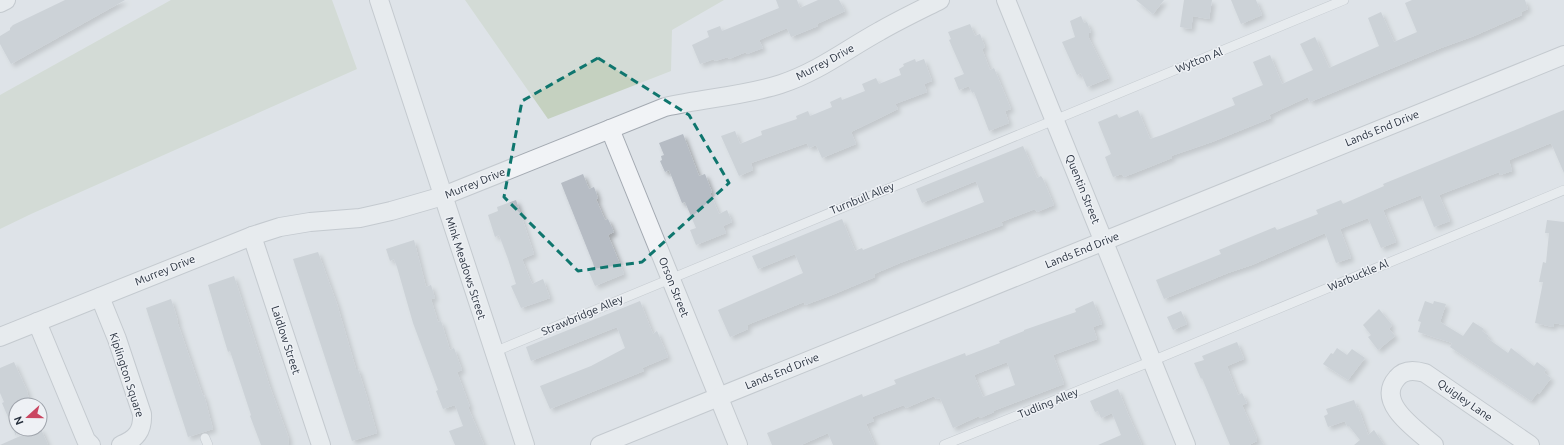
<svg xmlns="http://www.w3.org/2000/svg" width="1564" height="445" font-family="Ubuntu,sans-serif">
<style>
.green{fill:#c5d1c0}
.building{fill:#b6bcc4;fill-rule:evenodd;filter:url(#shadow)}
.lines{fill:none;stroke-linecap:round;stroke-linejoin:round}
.service-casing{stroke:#a4aab2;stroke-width:10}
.minor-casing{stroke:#a4aab2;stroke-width:20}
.service{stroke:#f1f3f6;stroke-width:9}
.minor{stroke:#f1f3f6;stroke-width:18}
.marked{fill:none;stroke:#0f766e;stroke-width:3;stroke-dasharray:8 5;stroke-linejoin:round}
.labels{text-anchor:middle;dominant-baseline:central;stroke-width:3;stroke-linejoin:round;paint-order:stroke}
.street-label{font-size:11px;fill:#28313e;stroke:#eef1f5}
</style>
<defs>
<filter id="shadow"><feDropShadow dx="3.5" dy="3.5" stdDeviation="2" flood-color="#0004"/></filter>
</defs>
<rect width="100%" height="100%" fill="#dee3e8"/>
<!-- green -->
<g class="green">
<polygon points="171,0 332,0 357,69 31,214 0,229 0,95"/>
<polygon points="465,0 724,0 672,30 671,71 548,119"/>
</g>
<!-- building -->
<g class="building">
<polygon points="65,0 125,0 11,64 0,44 0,36 10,30 10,28 13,25"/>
<polygon points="776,0 797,0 800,8 818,0 839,0 845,11 817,24 818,26 791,37 787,28 759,40 763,48 747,54 746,52 729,59 728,57 715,61 714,59 700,64 692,45 709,37 707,31 720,26 722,31 779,8"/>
<polygon points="1136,0 1164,0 1153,14"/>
<polygon points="1184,0 1212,0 1209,19 1193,16 1191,29 1180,27"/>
<polygon points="1231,0 1256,0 1262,15 1241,24"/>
<polygon points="1412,0 1525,0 1528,9 1521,12 1522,15 1474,36 1441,48 1310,102 1308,97 1269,115 1271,118 1212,142 1171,156 1172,158 1147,168 1124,177 1122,174 1113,177 1105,157 1111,154 1098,122 1117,114 1119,118 1138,110 1150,139 1162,135 1235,105 1232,98 1263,85 1253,62 1270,55 1282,84 1313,70 1300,44 1315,37 1329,68 1379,46 1368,18 1381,12 1394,42 1417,32 1405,3"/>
<polygon points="1081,16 1084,23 1087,22 1091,32 1089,33 1089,38 1109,78 1087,87 1081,73 1077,75 1062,42 1075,37 1070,21"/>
<polygon points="970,24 975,36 980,34 985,47 982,49 990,70 994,68 1011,109 1005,111 1009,123 989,131 974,92 972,93 969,86 959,90 954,78 964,74 949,40 951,39 948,32"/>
<polygon points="915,59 916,62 924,59 932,81 924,84 927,92 895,104 898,109 851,132 856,144 822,158 816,145 809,148 807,143 751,163 753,170 739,176 721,136 735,131 740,144 762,135 761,131 797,119 796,116 808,111 810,116 832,107 830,102 841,97 842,100 865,91 862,84 876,78 879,84 901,75 899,69 904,66 903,64"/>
<polygon points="1564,110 1564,173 1551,143 1509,160 1512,171 1500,175 1499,172 1439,195 1450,221 1434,227 1421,195 1383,210 1396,242 1381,248 1368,218 1340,229 1351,258 1336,263 1325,233 1252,265 1228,273 1164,299 1156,280 1221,254 1219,250 1275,227 1277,230 1318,214 1316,210 1341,200 1343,204 1384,186 1383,184"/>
<polygon points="683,134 699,176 705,174 712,192 710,193 719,214 727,210 732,222 723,226 726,233 696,245 690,230 696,228 685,202 682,203 669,170 665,172 660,161 662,160 661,156 664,155 659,143"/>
<polygon points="1023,146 1037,178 1041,176 1043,179 1054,205 1037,212 1035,209 1001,222 1003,225 900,263 874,274 875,277 832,295 805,305 804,302 747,325 748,329 730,337 718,310 803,273 795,254 758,269 752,256 842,219 855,251 862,248 863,250 984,202 976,181 922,203 916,189"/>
<polygon points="583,174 589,189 594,187 598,198 596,199 605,220 608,219 614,232 608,235 624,274 595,286 589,272 595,270 593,263 561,183"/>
<polygon points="516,200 534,254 522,259 532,284 543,279 550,298 521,308 511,286 516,284 508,259 499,235 495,237 488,215 498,211 497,207"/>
<polygon points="1547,220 1564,222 1564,325 1554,323 1553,327 1535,323 1543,282 1539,282 1543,262 1546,263 1549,233 1545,233"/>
<polygon points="414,240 426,287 431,285 435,298 431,299 438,322 441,321 450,350 454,348 462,370 457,372 470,407 468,407 484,445 455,445 449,431 463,426 455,405 443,409 436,391 438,390 413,323 397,267 394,259 390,261 386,249"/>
<polygon points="318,252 337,304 356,369 358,369 366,394 377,433 352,441 293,259"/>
<polygon points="234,276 270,387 289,439 288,440 289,445 261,445 250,416 251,415 230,351 228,352 224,339 208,285"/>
<polygon points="171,299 178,321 177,321 203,396 204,395 213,429 188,437 146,308"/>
<polygon points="640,301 653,334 657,331 668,357 642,368 644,371 550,409 540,386 591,366 625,348 617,327 531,361 526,347"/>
<path d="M1093,301l9,23 -9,3 4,12 -44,16 11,29 -71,27 1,1 -14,6 -1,-2 -26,12 -13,-30 -4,1 -2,-3 -28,12 -2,-3 -32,12 2,4 -8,3 9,21h-42l-5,-12 -27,12h-29l-5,-12 95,-39 1,3 33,-13 -2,-4 71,-27 1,3 34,-13 -1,-2 25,-10v-1l52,-18 -1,-3zM1007,362l8,23 -32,12 -9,-22z"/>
<polygon points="1425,301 1433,304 1434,301 1446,304 1440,322 1463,336 1473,322 1484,329 1482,331 1489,336 1487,338 1508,353 1511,348 1534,366 1537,362 1546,369 1544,373 1551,378 1539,394 1538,392 1531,401 1450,347 1452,343 1418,332 1421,322 1418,321"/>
<polygon points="1379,309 1392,325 1389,329 1395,336 1378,350 1368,337 1371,335 1363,325"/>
<polygon points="1181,311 1187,324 1173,330 1167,317"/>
<polygon points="1237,342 1244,359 1227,366 1238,395 1242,393 1247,403 1242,405 1257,439 1257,441 1249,445 1230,445 1202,378 1201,379 1194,363 1204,360 1202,356"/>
<polygon points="1337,348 1347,355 1352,349 1365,358 1348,380 1323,364 1331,353 1333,354"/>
<polygon points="14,362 28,393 27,393 32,405 16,405 16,436 2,403 4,402 0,393 0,368"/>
<polygon points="1118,389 1128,414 1142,445 1098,445 1121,435 1112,413 1101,418 1098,411 1095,412 1090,401"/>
<polygon points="1354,400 1357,408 1358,407 1368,435 1374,430 1384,445 1354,445 1360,440 1349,426 1347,426 1345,421 1328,427 1324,416 1328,414 1326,409"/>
<polygon points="40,427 48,445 0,445 36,429 40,429"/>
</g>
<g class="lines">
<defs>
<g id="service">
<polyline points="494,352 1344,0"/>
<polyline points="205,438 208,445"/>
<polyline points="944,445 1152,361 1564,190"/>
</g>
<g id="minor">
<polyline points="379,0 525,445"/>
<polyline points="1006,0 1186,445"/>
<polyline points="0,3 6,0"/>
<polyline points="610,129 738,445"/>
<polyline points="252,236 321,445"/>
<path d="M100,297l17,42 25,75c1,17 -6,25 -21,31"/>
<polyline points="37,322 86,440 91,445"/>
<path d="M0,337l252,-101 28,-9 30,-5 50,-4 31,-7 52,-15 222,-89c39,-9 79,-11 116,-23 37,-12 66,-35 99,-53 19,-11 40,-21 60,-31"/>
<polyline points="600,445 1564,55"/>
<path d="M1434,445c-17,-15 -59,-42 -37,-67 7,-9 18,-8 28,-5l105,72"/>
</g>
</defs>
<!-- service casing -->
<use href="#service" class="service-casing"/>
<!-- minor casing -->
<use href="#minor" class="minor-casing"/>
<!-- service -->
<use href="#service" class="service"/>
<!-- minor -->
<use href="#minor" class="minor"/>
</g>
<!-- marked area -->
<path d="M0 0H1564V445H0ZM598,58l91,57 40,68 -87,79 -64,9 -74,-74 18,-96z" fill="#dee3e8" fill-opacity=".55" fill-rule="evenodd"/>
<path class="marked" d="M598,58l91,57 40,68 -87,79 -64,9 -74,-74 18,-96z"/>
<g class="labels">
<!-- street labels -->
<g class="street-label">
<text transform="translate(1199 60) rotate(-22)">Wytton Al</text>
<text transform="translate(825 62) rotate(-28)">Murrey Drive</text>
<text transform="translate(1382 128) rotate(-22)">Lands End Drive</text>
<text transform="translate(475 183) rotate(-22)">Murrey Drive</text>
<text transform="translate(1083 189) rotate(68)">Quentin Street</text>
<text transform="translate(862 198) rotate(-22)">Turnbull Alley</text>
<text transform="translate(1082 250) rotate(-22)">Lands End Drive</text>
<text transform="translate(466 268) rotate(72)">Mink Meadows Street</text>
<text transform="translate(165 270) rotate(-22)">Murrey Drive</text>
<text transform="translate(1358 275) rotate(-23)">Warbuckle Al</text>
<text transform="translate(674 287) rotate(68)">Orson Street</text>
<text transform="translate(582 315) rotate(-23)">Strawbridge Alley</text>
<text transform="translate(286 340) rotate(72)">Laidlow Street</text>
<text transform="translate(782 371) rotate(-22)">Lands End Drive</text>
<text transform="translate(127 375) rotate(72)">Kiplington Square</text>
<text transform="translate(1465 400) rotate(35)">Quigley Lane</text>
<text transform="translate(1048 403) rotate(-22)">Tudling Alley</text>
</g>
</g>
<!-- north arrow -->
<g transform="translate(28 417) rotate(249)"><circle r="19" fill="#eef1f5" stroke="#9fa4ac"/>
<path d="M0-3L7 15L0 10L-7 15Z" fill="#ca4661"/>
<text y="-6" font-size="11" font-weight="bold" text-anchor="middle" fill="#28313e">N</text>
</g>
</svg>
